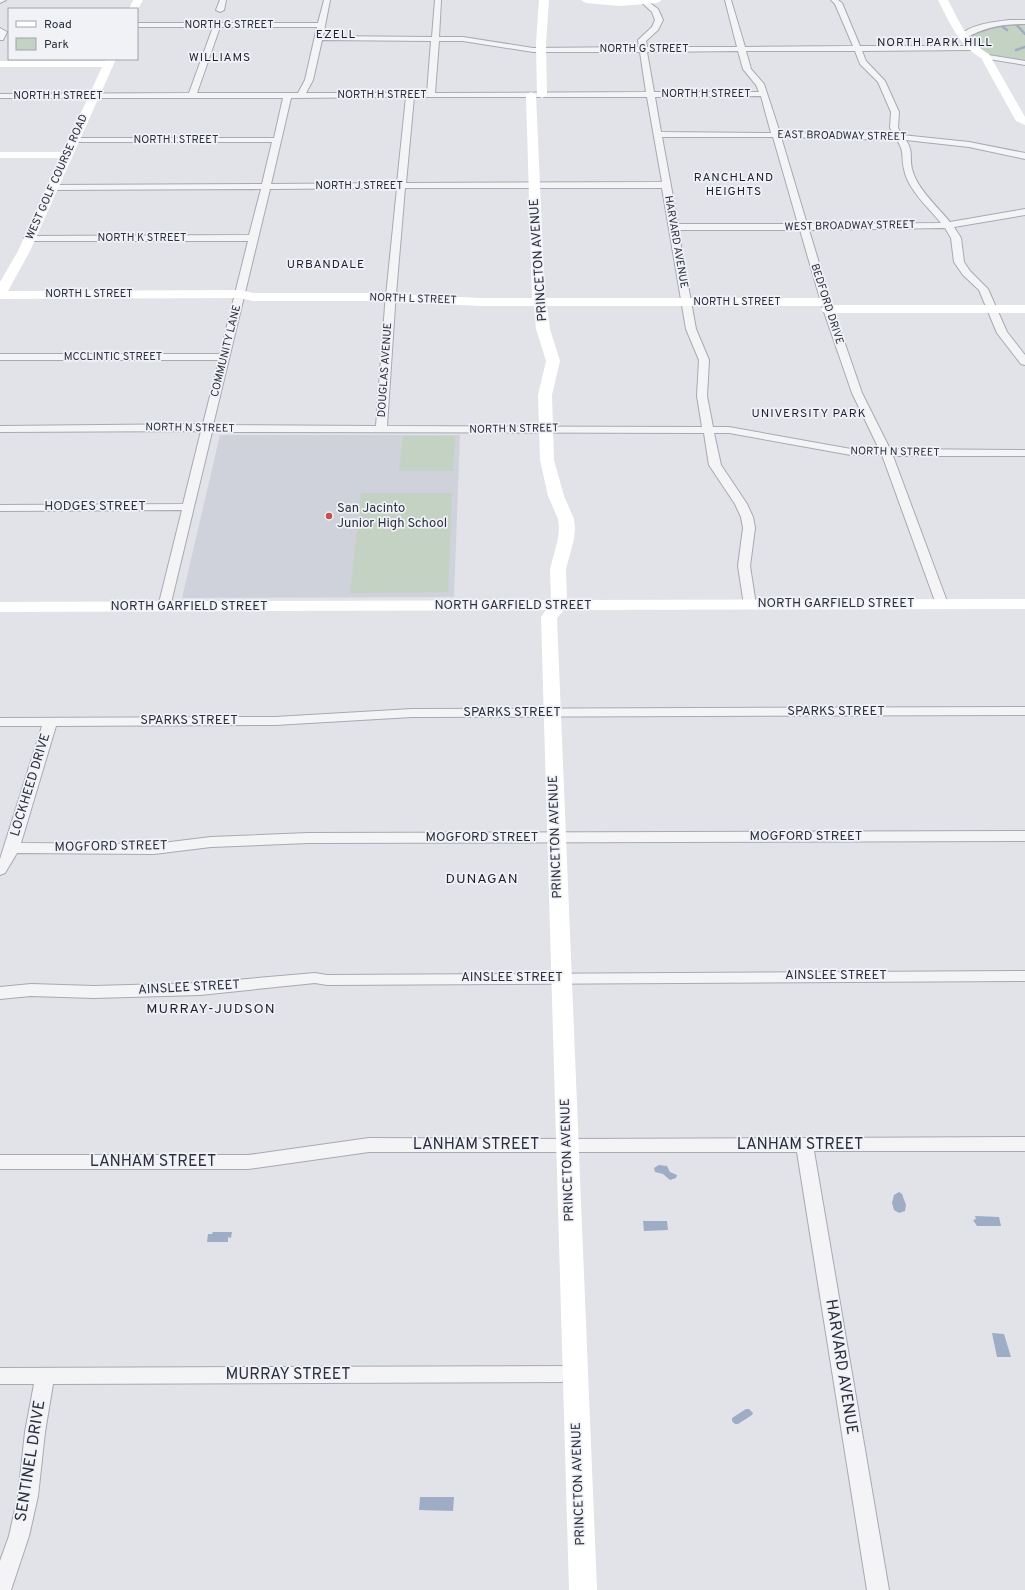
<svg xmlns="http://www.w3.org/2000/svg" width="1025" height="1590" font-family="Overpass,sans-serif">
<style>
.built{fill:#cfd2da}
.green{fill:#c4d2c3}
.water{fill:#9facc6}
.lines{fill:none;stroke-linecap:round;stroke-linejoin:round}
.stream{stroke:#9facc6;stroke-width:2.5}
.street-casing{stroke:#a7a9b3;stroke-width:2}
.street{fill:#f4f4f7;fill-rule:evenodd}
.secondary{fill:#fff;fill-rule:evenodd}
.poi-dot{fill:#c45050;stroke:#f1f2f6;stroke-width:1.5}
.labels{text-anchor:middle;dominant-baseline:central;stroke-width:3.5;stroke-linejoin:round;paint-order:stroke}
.far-street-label{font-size:11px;fill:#2b2f3f;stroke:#f1f2f6}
.far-neighbourhood-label{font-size:12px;letter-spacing:1px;fill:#1d2030;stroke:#f1f2f6}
.street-label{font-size:13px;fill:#2b2f3f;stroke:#f1f2f6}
.poi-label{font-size:13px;fill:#2b2f3f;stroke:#f1f2f6;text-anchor:start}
.neighbourhood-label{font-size:14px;letter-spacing:1px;fill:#1d2030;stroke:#f1f2f6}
.near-street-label{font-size:16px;fill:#2b2f3f;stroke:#f1f2f6}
</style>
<rect width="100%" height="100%" fill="#e1e3e9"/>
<!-- built -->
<polygon class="built" points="220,435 460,435 454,597 182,598"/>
<!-- green -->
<g class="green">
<path d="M1025,23v39l-20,-2 -18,-6 -16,-14 1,-5c13,-12 36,-10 53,-12z"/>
<polygon points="403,436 455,436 453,471 399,471"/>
<polygon points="361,493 452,493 448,592 350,593"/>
</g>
<!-- water -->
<g class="water">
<polygon points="659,1165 667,1166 670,1172 677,1175 676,1178 670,1180 663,1174 655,1172 654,1168"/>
<polygon points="899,1192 902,1194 906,1205 905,1211 899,1213 894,1210 892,1203 894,1195"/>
<polygon points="975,1216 999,1217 1001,1226 977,1226 973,1220 976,1219"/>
<polygon points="643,1221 667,1221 668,1230 644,1231"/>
<polygon points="213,1232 232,1232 231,1238 228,1237 228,1242 207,1242 208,1234 212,1234"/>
<polygon points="992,1333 1004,1334 1011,1357 997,1357"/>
<polygon points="746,1409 749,1409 753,1413 752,1415 738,1424 735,1424 732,1421 732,1418"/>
<polygon points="420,1497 454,1497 453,1511 419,1510"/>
</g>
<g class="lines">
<!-- stream -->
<g class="stream">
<polyline points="1014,22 1025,34"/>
<polyline points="999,24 1007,30"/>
<polyline points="1016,50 1025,47"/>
</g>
<defs>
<g id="street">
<polygon points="0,0 6,0 0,3"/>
<polygon points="220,0 226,0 224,10 220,12 216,10"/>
<path d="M324,0h6l-7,36 109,1 3,-37h6l-2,37h24l70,11 106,-1 -1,-7 14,-13 3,-7 -3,-8 -13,-12h7l12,9 5,11 -5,10 -12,11 1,6h90l-12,-47h6l14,47 108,-1 -18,-42 -4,-4h7l4,3 18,43h114v4h-3l-109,1 4,10 19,20 14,31 -1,16 4,7 67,7 56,11v6l-56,-12 -63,-7c8,13 3,17 6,29 5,20 25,37 38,53l75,-13v6l-71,12 7,11 3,24 6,9 18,18 19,43 18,23v10l-4,-1 -24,-31 -18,-43 -16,-15 -9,-13 -3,-24 -6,-10 -136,2 24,79 29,84 28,56 135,1v6h-132l55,148 -2,3h-8l-2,-3 -54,-149h-31l-122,-22h-15l7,32 26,39 6,13 2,11 -5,38 6,39 -2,3h-8l-2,-3 -6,-39 5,-38 -2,-11 -6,-13 -26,-39 -5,-32 -492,-1 -42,175 -2,3h-8l-2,-3 24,-97 -182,1v-6l183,-1 18,-73 -201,1v-6l203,-2 16,-64h-219v-6h220l28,-113h-219l-5,-3 2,-2 223,-1 12,-46 -209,1 -4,-3 1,-2 213,-1 10,-42h-198l-4,-2 4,-2h200l9,-40h-283v-4l189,-1 24,-66h-76v-4h181zM220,27h97l-12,53 -7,13h-101zM322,40l109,1 -4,52h-121l7,-13zM439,41h24l70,11h107l6,40 -211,1zM738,51l5,18 13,16 3,7h-105l-7,-40zM746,51h109l5,13 18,18 13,30 -1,16 4,6 -114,-1 -16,-49 -13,-15zM761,96l10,37 -110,-1 -6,-35zM406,97l-9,86 -126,1 20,-86zM414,97h233l15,85 -256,1zM662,137h111l25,87h-120zM781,137l116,3c8,13 4,16 7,29 4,21 24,38 37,54l-134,1zM397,188l-12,118 -9,120 -163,-1 57,-236zM405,188h257l24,141 13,31 -2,36 5,31 -315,-1 8,-120zM678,230h122l23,79 29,84 27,56h-28l-122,-22h-16l-6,-31 2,-36 -13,-31z"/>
<path d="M1009,20h16v4c-21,0 -40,3 -59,14h-3l-4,-2c12,-12 34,-14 50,-16z"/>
<polygon points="0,28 7,32 3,40 0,40"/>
<polygon points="982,54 1025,61 1025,65 982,58"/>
<polygon points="1025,707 1025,715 412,717 275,725 56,726 21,843 154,844 211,837 308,833 1025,831 1025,841 308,843 211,847 154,854 17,853 5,873 0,875 0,859 42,726 0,726 0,718 275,717 412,709"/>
<polygon points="1025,971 1025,981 327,985 315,983 200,995 94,998 31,996 0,999 0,987 31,984 94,986 200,983 315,973 327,975"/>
<polygon points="1025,1137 1025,1151 814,1151 889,1590 867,1590 797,1152 369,1152 248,1169 0,1169 0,1155 248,1155 369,1138 567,1139"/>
<polygon points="575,1366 582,1368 585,1374 582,1380 575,1382 53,1384 45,1432 38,1496 29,1536 11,1590 0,1590 0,1561 9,1536 18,1496 25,1432 34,1384 0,1384 0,1368"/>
</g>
</defs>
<!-- street casing -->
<use href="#street" class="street-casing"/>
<!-- street -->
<use href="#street" class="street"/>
<!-- secondary -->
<g class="secondary">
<polygon points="133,0 143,0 137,11 137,9 129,9"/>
<polygon points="539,0 549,0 546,43 547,95 542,98 537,95 536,43"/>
<polygon points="581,0 662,0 657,3 620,6 586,3"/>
<path d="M938,0h10c11,21 19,42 41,54l36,63v8l-9,-4 -35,-63c-22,-13 -32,-36 -43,-58z"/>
<polygon points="106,59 116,59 30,251 8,291 240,290 253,293 371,293 481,298 532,298 526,95 531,92 536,95 545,298 826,298 831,299 833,302 830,305 1025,305 1025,313 828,313 823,312 821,309 824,306 547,306 550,329 560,361 552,395 554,460 564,496 574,519 575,528 574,539 566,569 567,600 1025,599 1025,609 564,610 557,618 597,1590 569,1590 541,617 546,610 0,612 0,602 551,600 550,569 558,539 559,528 558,519 548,496 540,460 538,395 546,361 536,329 534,306 481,306 371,301 253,301 240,298 0,299 0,282 18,251 60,158 0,158 0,152 63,152 102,67 0,67 0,61 105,61"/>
</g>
</g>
<!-- markers -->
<circle class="poi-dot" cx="329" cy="516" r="4"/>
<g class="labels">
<!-- far-street labels -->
<g class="far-street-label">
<text x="229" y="25">NORTH G STREET</text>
<text x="644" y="49">NORTH G STREET</text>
<text x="706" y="94">NORTH H STREET</text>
<text x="382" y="95">NORTH H STREET</text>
<text x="58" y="96">NORTH H STREET</text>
<text transform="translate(842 136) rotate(1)">EAST BROADWAY STREET</text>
<text x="176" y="140">NORTH I STREET</text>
<text transform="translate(57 177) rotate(-66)">WEST GOLF COURSE ROAD</text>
<text x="359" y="186">NORTH J STREET</text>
<text transform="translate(850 226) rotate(-1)">WEST BROADWAY STREET</text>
<text x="142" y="238">NORTH K STREET</text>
<text transform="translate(676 242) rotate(80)">HARVARD AVENUE</text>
<text x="89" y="294">NORTH L STREET</text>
<text transform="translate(413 299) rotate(2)">NORTH L STREET</text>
<text x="737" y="302">NORTH L STREET</text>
<text transform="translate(827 304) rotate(72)">BEDFORD DRIVE</text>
<text transform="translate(226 351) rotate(-76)">COMMUNITY LANE</text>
<text x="113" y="357">MCCLINTIC STREET</text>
<text transform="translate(385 370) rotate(-86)">DOUGLAS AVENUE</text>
<text transform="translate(190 428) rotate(1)">NORTH N STREET</text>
<text transform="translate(514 429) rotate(-1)">NORTH N STREET</text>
<text transform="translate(895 452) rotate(1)">NORTH N STREET</text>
</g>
<!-- far-neighbourhood labels -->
<g class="far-neighbourhood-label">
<text x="336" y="35">EZELL</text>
<text x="935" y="43">NORTH PARK HILL</text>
<text x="220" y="58">WILLIAMS</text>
<text x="734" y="178">RANCHLAND<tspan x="734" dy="14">HEIGHTS</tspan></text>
<text x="326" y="265">URBANDALE</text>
<text x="809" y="414">UNIVERSITY PARK</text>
</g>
<!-- street labels -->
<g class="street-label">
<text transform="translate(539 260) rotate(-94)">PRINCETON AVENUE</text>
<text x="95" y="507">HODGES STREET</text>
<text x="836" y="604">NORTH GARFIELD STREET</text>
<text x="513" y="606">NORTH GARFIELD STREET</text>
<text x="189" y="607">NORTH GARFIELD STREET</text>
<text x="836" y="712">SPARKS STREET</text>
<text x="512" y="713">SPARKS STREET</text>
<text x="189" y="721">SPARKS STREET</text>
<text transform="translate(31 785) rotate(-73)">LOCKHEED DRIVE</text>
<text transform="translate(556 837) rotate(-92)">PRINCETON AVENUE</text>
<text x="806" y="837">MOGFORD STREET</text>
<text x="482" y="838">MOGFORD STREET</text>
<text transform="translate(111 847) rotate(-1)">MOGFORD STREET</text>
<text x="836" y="976">AINSLEE STREET</text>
<text x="512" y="978">AINSLEE STREET</text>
<text transform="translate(189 988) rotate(-3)">AINSLEE STREET</text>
<text transform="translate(568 1160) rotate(-92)">PRINCETON AVENUE</text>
<text transform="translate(579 1484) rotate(-92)">PRINCETON AVENUE</text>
</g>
<!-- poi labels -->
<g class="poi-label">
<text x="337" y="509">San Jacinto<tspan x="337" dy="15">Junior High School</tspan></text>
</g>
<!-- neighbourhood labels -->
<g class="neighbourhood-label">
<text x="482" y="879">DUNAGAN</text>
<text x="211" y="1009">MURRAY-JUDSON</text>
</g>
<!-- near-street labels -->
<g class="near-street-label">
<text x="476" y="1145">LANHAM STREET</text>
<text x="800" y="1145">LANHAM STREET</text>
<text x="153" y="1162">LANHAM STREET</text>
<text transform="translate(841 1367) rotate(81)">HARVARD AVENUE</text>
<text x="288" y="1375">MURRAY STREET</text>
<text transform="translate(31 1461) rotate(-81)">SENTINEL DRIVE</text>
</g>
</g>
<!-- legend -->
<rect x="8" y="8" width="130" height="52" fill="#f1f2f6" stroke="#a2a4ad"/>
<rect x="16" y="21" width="20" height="6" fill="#ffffff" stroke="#a2a4ad"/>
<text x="44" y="28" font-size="12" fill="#2b2f3f">Road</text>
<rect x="16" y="38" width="20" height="12" fill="#c4d2c3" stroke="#a2a4ad"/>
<text x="44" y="48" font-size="12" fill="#2b2f3f">Park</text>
</svg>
